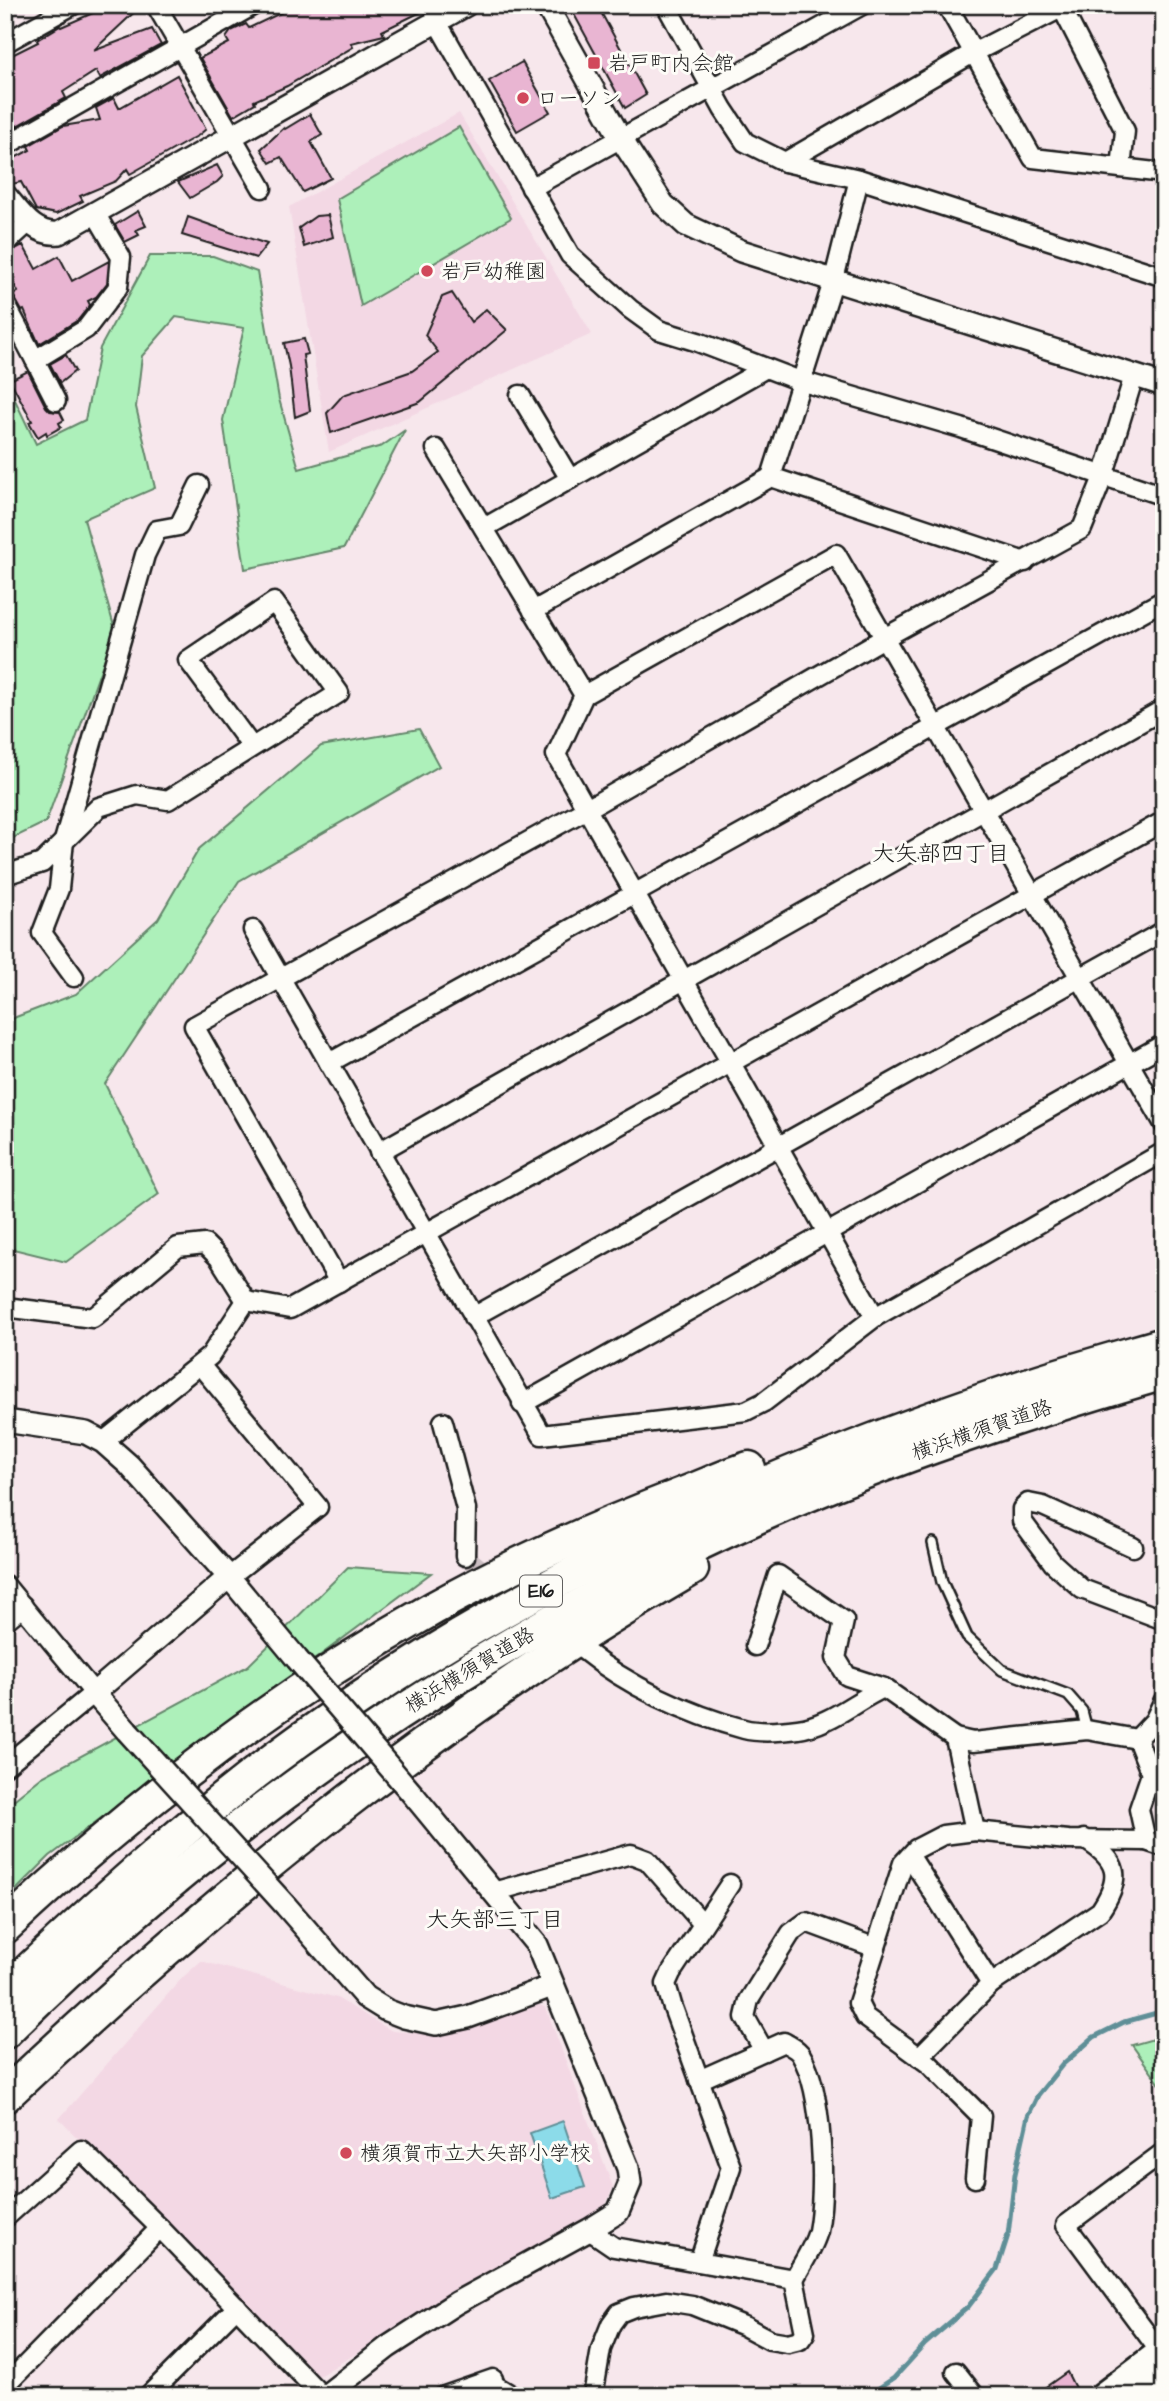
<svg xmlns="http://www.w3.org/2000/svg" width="1169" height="2401" font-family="'Architects Daughter','Klee One',sans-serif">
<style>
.built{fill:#f3d8e4}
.green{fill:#adf0ba;stroke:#64866b;stroke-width:2}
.water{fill:#8cdbe9;stroke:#5f8f97;stroke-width:2}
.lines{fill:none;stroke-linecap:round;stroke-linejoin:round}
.stream{stroke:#5f8f97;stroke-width:5}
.building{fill:#e9b5d2;stroke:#1c1c1c;stroke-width:2}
.minor-tunnel{stroke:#cbbec2;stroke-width:18;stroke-dasharray:18 9;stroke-linecap:butt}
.service-casing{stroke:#1c1c1c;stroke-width:14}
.minor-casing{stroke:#1c1c1c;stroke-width:23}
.tertiary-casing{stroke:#1c1c1c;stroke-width:26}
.primary-casing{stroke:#1c1c1c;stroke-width:32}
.motorway-casing{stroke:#1c1c1c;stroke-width:37}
.service{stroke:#fdfcf7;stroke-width:9}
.minor{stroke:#fdfcf7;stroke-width:18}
.tertiary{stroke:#fdfcf7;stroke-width:21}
.primary{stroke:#fdfcf7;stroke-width:26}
.motorway{stroke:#fdfcf7;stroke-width:32}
.tertiary-bridge-casing{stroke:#1c1c1c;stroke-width:26;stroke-linecap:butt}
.tertiary-bridge{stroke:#fdfcf7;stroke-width:21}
.poi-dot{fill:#d1495b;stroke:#fdfcf7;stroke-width:2.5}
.labels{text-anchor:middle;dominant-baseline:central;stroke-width:6;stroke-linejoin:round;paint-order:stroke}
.shield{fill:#fdfcf7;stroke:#605f5e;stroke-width:2}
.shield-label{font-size:19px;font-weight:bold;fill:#1c1c1c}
.poi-label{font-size:21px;fill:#1c1c1c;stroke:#fdfcf7;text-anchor:start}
.street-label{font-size:21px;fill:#1c1c1c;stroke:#fdfcf7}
.neighbourhood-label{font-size:23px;fill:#1c1c1c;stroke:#fdfcf7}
</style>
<rect width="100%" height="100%" fill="#f7e7ec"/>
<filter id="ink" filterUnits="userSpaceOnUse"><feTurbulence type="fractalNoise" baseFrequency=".0143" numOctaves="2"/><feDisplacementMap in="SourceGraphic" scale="14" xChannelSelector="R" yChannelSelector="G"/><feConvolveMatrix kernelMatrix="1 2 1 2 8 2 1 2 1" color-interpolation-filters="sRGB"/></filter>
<g filter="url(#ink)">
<!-- built -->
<g class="built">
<polygon points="459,113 592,334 329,452 289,207"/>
<polygon points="201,1961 337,1998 392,2031 442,2035 536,2003 546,2008 613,2187 605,2206 317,2377 309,2375 59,2119 182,1978"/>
</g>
<!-- green -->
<g class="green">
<polygon points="459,127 511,218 361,306 337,199"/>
<polygon points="150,256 213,256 257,272 279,399 299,469 382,446 405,430 344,548 245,569 223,420 244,328 176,317 142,356 136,407 155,488 84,519 115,630 46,822 5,842 5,379 36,444 85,420 100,348"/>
<polygon points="419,729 439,766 239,881 105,1084 159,1194 66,1262 5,1247 5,1024 16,1017 76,994 158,919 199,849 321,746"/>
<polygon points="348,1567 431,1573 50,1856 5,1901 5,1807 42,1777 248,1666"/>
<polygon points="1164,2036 1164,2090 1132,2045"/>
</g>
<!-- water -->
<polygon class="water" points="563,2121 585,2187 552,2198 530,2133"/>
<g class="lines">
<!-- stream -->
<polyline class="stream" points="867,2396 894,2378 925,2344 968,2307 997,2269 1008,2235 1015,2174 1028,2116 1038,2095 1063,2064 1094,2037 1124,2022 1164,2011"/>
</g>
<!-- building -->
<g class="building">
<polygon points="111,5 142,5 93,51 152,29 161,45 100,78 96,71 63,92 66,98 13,128 5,118 5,56 10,56 38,42 37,40 60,26 61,27"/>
<polygon points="297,5 435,5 382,31 384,35 351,43 353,47 287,86 254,101 255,103 233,116 200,58 229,43 226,38 231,31 246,24 249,28"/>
<polygon points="569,5 597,5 646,95 625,108"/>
<polygon points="522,62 550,112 517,131 489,81"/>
<polygon points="177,75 206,129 199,135 130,174 127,169 116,181 80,196 83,201 56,214 36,210 21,182 12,184 5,174 5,163 30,150 28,146 63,126 100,120 96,108 114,98 119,108"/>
<polygon points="310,114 322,135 311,142 331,178 303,192 281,157 270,163 261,149 284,128 285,129"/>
<polygon points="217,165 223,176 217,182 190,198 178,182"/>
<polygon points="138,211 146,226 136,230 139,235 125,242 115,225"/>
<polygon points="328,215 333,237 304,247 299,228 316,216"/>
<polygon points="188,217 227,231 267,244 256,258 182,235"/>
<polygon points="23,245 36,269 59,256 72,281 109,261 107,283 96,297 88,301 90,305 78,320 39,344 24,310 22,311 13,295 18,292 5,268 5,255"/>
<polygon points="452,293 471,322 486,309 507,330 420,402 331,433 327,413 343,395 412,371 438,352 425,335 442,297"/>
<polygon points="304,339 308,354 303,355 310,411 295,417 289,366 284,343"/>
<polygon points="66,355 75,371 60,383 50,364"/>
<polygon points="28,371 46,407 50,411 60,412 64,420 59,423 61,427 47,435 46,432 38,437 29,422 32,421 10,380"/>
<polygon points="1067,2372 1076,2390 1069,2396 1033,2396"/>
</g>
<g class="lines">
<!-- minor-tunnel -->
<polyline class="minor-tunnel" points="465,1556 554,1628"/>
<defs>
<g id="service">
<polyline points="933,1543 942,1582 967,1637 1002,1670 1068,1695 1082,1711 1087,1730"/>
<polyline points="493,2379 522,2396"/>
</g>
<g id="minor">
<polyline points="156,5 262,188"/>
<polyline points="666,5 723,109 745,142 785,162 859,179 1164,277"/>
<polyline points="947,5 1033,158 1164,173"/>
<polyline points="1062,8 1125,131 1121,168"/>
<polyline points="437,22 570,255 630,309 659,330 698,342 800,381 961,428 1164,496"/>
<polyline points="5,43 73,5"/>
<polyline points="5,146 254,5"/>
<polyline points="785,162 973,53 1067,5"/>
<polyline points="859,179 834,279 771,477 1025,562"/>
<polyline points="531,188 862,5"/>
<polyline points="5,244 29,222"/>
<polyline points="5,303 35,360 86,329 118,287 121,257 95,213"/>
<polyline points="35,360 56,401"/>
<polyline points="520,395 570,479"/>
<polyline points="436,449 584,695"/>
<polyline points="484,528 766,368"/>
<polyline points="533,611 771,477"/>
<polyline points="5,875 42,863 99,807 137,795 168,800 339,693 274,602 188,660 252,747"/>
<polyline points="253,930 542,1435 746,1411 764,1402 875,1317 1164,1152"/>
<polyline points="74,977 42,933 59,889 64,841 145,555 157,530 179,526 199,485"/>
<polyline points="329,1063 1164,600"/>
<polyline points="379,1152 1164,709"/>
<polyline points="339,1282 194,1026 587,809 884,638 1082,529 1103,477 1134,376"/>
<polyline points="5,1307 93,1318 178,1247 205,1244 219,1258 246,1301"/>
<polyline points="473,1317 1164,931"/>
<polyline points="875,1317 556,755 584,695 836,554 1164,1124"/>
<polyline points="200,1365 318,1507 229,1577"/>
<polyline points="522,1404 1164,1044"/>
<polyline points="443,1422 466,1509 465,1556"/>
<polyline points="103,1442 210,1356 246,1301 290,1309 1164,821"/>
<polyline points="1133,1547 1043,1506 1028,1503 1022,1509 1022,1521 1053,1563 1082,1589 1164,1620"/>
<polyline points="5,1585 94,1693 5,1766"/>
<polyline points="5,1621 23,1606"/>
<polyline points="755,1646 778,1575 844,1621 836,1658 847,1676 884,1688 955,1738 973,1742 1087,1730 1137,1739"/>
<path d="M582,1649c46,37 105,65 162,80 15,4 39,2 54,0 32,-4 58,-29 86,-41"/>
<polyline points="1164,1700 1154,1721 1137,1739 1151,1774 1139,1809 1146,1841 1164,1847"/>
<polyline points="955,1738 975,1831"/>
<polyline points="910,1856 991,1984"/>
<polyline points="493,1892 631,1854 647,1860 703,1924"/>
<polyline points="764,2051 745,2017 749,2000 791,1933 806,1922 876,1948"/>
<path d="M919,2057l72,-73 109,-73c23,-34 19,-51 -16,-72"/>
<polyline points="1164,2152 1066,2225 1164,2357"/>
<polyline points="975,2178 981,2116 929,2064 865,2017 858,2003 903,1863 916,1849 943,1835 975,1831 1068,1840 1146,1841"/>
<polyline points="5,2218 81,2150 160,2228 322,2396"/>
<path d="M589,2230l25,17 180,32c8,-15 20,-32 24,-48 8,-42 5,-140 -17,-176 -3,-6 -11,-9 -17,-13l-85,38"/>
<polyline points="699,2262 731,2167 672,2005 666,1984 671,1973 730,1884"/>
<polyline points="956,2372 975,2396"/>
<polyline points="5,2386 160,2228"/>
<polyline points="148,2396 237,2307"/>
<polyline points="444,2396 493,2379"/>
<polyline points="593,2396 601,2349 611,2324 619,2313 634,2307 666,2301 692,2305 744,2326 770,2340 788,2343 800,2340 805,2333 794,2279"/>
</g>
<g id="tertiary">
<polyline points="546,5 621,139 663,204 686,225 741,251 1164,385"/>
<path d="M5,195c15,17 29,41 54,38l407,-228"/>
<polyline points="5,1421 86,1433 103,1442 129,1465 229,1577 297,1659"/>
<polyline points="127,1731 94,1693 229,1577"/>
<polyline points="286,1906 365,1997 386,2010 404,2017 436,2024 468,2017 552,1986"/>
<polyline points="325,2396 388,2347 456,2303 589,2230 618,2212 630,2183 628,2168 537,1945 415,1797"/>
</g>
<g id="primary">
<polyline points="1103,2396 1164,2350"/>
<polyline points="1139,2396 1164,2377"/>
</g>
<g id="motorway">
<path d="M5,1927c130,-122 274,-232 429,-319 80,-45 165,-82 251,-115 21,-8 42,-18 64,-25"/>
<path d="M5,1992c87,-82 175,-163 270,-234 225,-167 483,-283 746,-371 47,-16 95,-29 143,-43"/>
<path d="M5,2032c217,-214 478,-393 757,-517 130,-58 265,-102 402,-142"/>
<path d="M5,2096c211,-199 436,-382 687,-527"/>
</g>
</defs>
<!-- service casing -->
<use href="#service" class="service-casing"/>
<!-- minor casing -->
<use href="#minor" class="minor-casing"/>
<!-- tertiary casing -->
<use href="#tertiary" class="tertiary-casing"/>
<!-- primary casing -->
<use href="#primary" class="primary-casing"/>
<!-- motorway casing -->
<use href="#motorway" class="motorway-casing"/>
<!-- service -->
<use href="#service" class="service"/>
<!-- minor -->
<use href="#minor" class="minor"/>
<!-- tertiary -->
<use href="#tertiary" class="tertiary"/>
<!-- primary -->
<use href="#primary" class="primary"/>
<!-- motorway -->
<use href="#motorway" class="motorway"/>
<defs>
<g id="tertiary-bridge">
<polyline points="297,1659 415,1797"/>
<polyline points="127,1731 286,1906"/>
</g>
</defs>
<!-- tertiary-bridge casing -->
<use href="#tertiary-bridge" class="tertiary-bridge-casing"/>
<!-- tertiary-bridge -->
<use href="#tertiary-bridge" class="tertiary-bridge"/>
</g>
</g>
<!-- markers -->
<g class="poi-dot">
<rect x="587" y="56" width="14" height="14" rx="3.5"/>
<circle cx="523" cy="98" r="7"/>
<circle cx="427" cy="271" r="7"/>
<circle cx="346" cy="2153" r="7"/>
</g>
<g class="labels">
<!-- shield labels -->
<rect class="shield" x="520" y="1575.5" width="42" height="31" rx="5"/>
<g class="shield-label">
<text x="541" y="1591">E16</text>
</g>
<!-- poi labels -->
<g class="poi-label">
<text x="608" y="63">岩戸町内会館</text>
<text x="537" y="98">ローソン</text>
<text x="441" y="271">岩戸幼稚園</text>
<text x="360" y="2153">横須賀市立大矢部小学校</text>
</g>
<!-- street labels -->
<g class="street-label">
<text transform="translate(982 1430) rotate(-19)">横浜横須賀道路</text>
<text transform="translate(470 1670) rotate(-31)">横浜横須賀道路</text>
</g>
<!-- neighbourhood labels -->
<g class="neighbourhood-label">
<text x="941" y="854">大矢部四丁目</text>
<text x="495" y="1920">大矢部三丁目</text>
</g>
</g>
<!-- margin -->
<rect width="1169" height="2401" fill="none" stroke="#fdfcf7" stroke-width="28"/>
<rect x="14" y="14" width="1141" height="2373" fill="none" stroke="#1c1c1c" stroke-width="2.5" filter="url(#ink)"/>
</svg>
